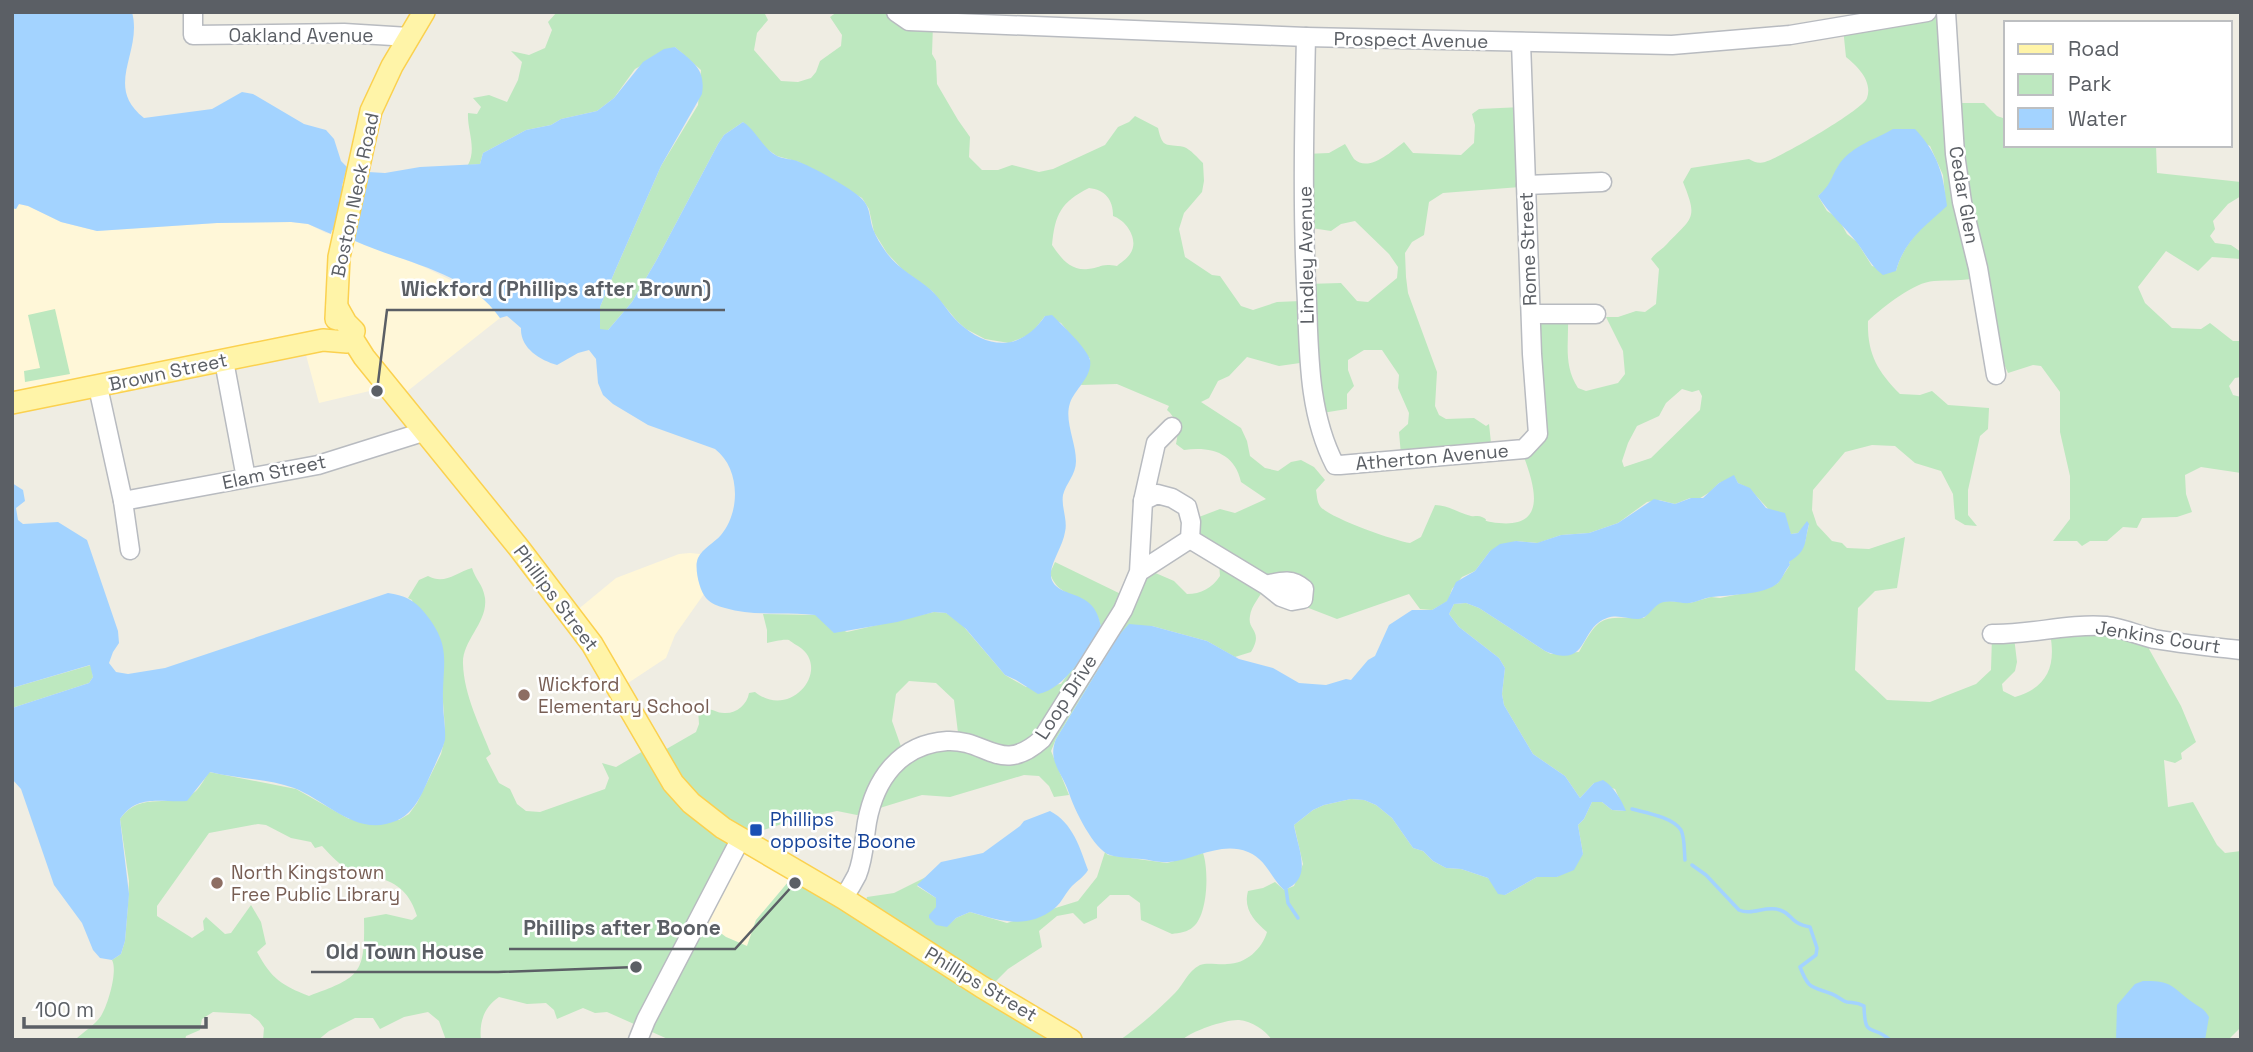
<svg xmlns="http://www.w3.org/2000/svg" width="2253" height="1052" font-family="'Space Grotesk',sans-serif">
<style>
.commercial{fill:#fff7d8}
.green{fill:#bde8bf;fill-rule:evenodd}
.water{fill:#a3d3ff}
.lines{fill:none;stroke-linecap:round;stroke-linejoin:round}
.stream{stroke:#a3d3ff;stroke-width:3.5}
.minor-casing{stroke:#b8bbc0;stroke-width:21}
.major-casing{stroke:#fbd14f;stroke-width:24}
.minor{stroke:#fff;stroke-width:18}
.major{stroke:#fff4a8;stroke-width:21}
.education-dot{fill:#8d6e63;stroke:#fff;stroke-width:2.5}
.transit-dot{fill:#1a4fb4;stroke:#fff;stroke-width:2.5}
.labels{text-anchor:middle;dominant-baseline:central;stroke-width:5;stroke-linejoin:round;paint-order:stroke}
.street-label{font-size:19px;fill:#5b5f65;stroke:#fff}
.education-label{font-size:19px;fill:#785e54;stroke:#fff;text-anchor:start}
.transit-label{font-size:19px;fill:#164399;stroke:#fff;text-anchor:start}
.leader{fill:none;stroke:#5b5f65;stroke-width:2.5}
.callout-dot{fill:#5b5f65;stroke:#fff;stroke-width:2.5}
.callout-label{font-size:21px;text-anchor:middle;font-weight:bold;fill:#5b5f65;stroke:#fff;stroke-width:5;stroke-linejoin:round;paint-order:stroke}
</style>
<rect width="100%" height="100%" fill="#efede3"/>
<!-- commercial -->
<g class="commercial">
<polygon points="19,204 28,206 61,222 97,231 217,223 291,222 308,224 326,233 331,234 331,230 356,235 355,241 422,266 477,293 486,300 500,318 400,397 378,389 319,403 303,344 98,389 12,415 12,208 16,209"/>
<polygon points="690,553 700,554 696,564 704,594 675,635 666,658 619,689 576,611 616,578 679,554"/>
<polygon points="740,840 794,875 756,920 747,946 726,937 703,920"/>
</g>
<!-- green -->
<g class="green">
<path d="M557,12h178l4,2 25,-2 4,8 -11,13 -3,17 27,31 17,1 13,-4 5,-6 4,-11 21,-15 1,-11 -12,-18 7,-5h57l39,12 -1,30 4,7 1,23 21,36 12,17 -1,20 13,13h16l14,-5 27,7 14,-3 52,-24 13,-18 11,-5 6,-6 23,12c5,22 8,15 26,19 6,2 14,11 19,16l1,18 -2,11 -18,21 -5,16 6,28 27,18 8,1 21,30 12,4 24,-8 24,-1 5,-17 35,-1 16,18 11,1 29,-24 1,-11 -9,-13 -34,-33 -14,3 -10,7 -26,-4v-73l24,-1 16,-9c3,4 6,11 9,15 15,14 38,-8 50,-17l9,11 48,2 13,-12 1,-18 -3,-11 7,-5 43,-2 -2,80 -77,6 -14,9 -5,33 -12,7 -7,11 1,24 2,16 29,79 -2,34 4,9 7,4 28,-1 12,8 3,-2 3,28 -91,3 -2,-23 9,-8 1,-11 -11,-25 1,-13 -17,-25h-18l-16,10v10l6,16 -7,8v15l-31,5 -9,-52 -28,4 -32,-9 -18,19 -11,5 -9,17 -8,4 40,26 6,13 3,15 15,12 13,3 13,-9 10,-2 13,7 11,13 -9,10c1,5 1,12 4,16 7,11 75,35 90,37l11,-6 14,-32c13,0 23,8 36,11 3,1 7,-1 11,1 9,4 -2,3 9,5 58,10 45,-34 31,-70l16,-18 -8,-115 38,-2c1,25 -5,48 10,71l8,3 32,-8 7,-9 -2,-23 -17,-34h12l18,-6 9,1 11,-8 3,-35 -8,-10c5,-7 11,-9 16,-15 26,-27 31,-25 16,-62l8,-14 58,-9c5,3 10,5 16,3 14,-4 98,-52 102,-64 6,-17 -10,-32 -21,-41l-3,-29 100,-16 10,91h31l13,13 9,3v26h150l1,28 84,9v14l-13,8 -15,17 2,8 -5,7 5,7 16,2 10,7v7l-29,-2 -14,14 -32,-20 -28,36 7,16 27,25 29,1 9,-6 23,18h8v36l-6,1 -6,8 4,9 8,2v76l-40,-6 -16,8 1,19 6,18 -15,5 -35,1 -5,10 -14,-1 -16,14h-17l-8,5 -5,-5h-24l17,-22v-43l-10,-44v-40l-19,-26 -8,-1 -25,8 -10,-23 -20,-72c-16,3 -29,2 -44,3 -20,1 -51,26 -66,40 -1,32 9,50 32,73l20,1 12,-4 16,14 41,3 -1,21 -8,7 -12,54v25l9,11 -12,-1 -10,-6 -2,-25 -12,-23 -26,-8 -20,-17 -23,-1 -27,7 -32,38 -1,20 5,15 15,16 10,2 5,5 22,1 36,-12 -8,51 -22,3 -17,17 -3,62 32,30 43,2 46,-18 15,-14 1,-34 22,1 3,25 -2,9 -13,13 1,7 12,6c34,-10 41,-32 35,-64l32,-7 66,15 1,8 32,57 15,36 -15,11 1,6 -7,4 -11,-3 4,47 25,-5 24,43 8,8 16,-2v176l-13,13h-956c-7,-10 -20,-19 -33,-20 -12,-1 -48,11 -57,20h-62c20,-14 38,-30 55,-47 9,-9 12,-21 25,-28 7,-3 19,0 27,-1 19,0 35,-15 40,-32 -13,-11 -24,-23 -19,-41l15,-3 12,-6 9,8 10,-4 9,-22 -9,-39 19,-15 11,-5 27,-6 13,1 12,5 16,13 21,30 10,3 10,10 13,7 15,1 27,9 17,17 32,-18h20l26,-23 -5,-29 6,-6 8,-17h10l10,8 13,1 -10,-22 -21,-6 -14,15 -15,-22 -32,-22 -29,-49 -2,-11 3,-26 -6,-10 -40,-31 -10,-13 5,-10 12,-1 13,5 66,43 6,3 28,-2c22,-39 22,-34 65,-34l11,-13 6,-3 8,-1 21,2 21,-6 9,1 49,-10 9,-5 12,-18 -1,-3 16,-20 4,-18 -11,9 -7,1 -41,-45 -12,-6 -3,-5 -16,5 -9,9 -13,8 -7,-2 -15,6 -16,-4 -12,2 -29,21 -29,10 -28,2 -23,8 -22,-2 -26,10 -15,20 -13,6 -10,12 -4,12 -16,9 -12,-1 -11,-15 -72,25 -31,-12 -2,-5 -38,-16c-5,9 -15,20 -16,30 -3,15 14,14 1,36l-16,5 -28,-16 -55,-15 -33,9 -63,104 -5,12 18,44 -15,2 -5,-11 -10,-10 -15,-1 -74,22 -28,-2 -65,20 -20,-4 -46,10 -37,12 -51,87 23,17 21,9 9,-26 38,-45 71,30 2,-8 27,-4 32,-16 -9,9 19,12v9l11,19 9,-8 14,-6 37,11 71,-22 19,-24 8,-25 3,3 59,8 36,-10c6,17 5,62 -10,74 -5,5 -14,6 -21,7l-31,-14 -1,-17 -11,-8h-19l-13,12v11l-13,6 -11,-11 -16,3 -18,15 3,16 -34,22 -15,15 90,56h-413l-63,-28 -12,1 -12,-5 -26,11 -3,-9 -8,-7 -19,1 -28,-7c-15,10 -20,25 -18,43h-35l-7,-19 -11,-9 -24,5 -24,12 -7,-11h-18l-26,13 -11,9h-55l1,-12 -5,-7 -9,-7 -37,-2 -11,7 -2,11 -14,6 -1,4h-110c8,-8 20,-15 26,-24 7,-11 17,-45 11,-56l9,-6 4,-13 3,-36 1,-24 -9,-62c22,-31 52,-7 76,-28 5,-5 9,-13 13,-19l87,17 53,30 50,1 10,-6 8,-11 24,-49 3,-12 1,-13 -2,-27 -31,-102 -4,-2 11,-18 9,-4c17,9 27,-3 44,-8 3,11 11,16 13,30 3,25 -23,42 -22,66 1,31 17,62 28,90l-5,4 13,25 11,6 7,15 9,7 14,1 65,-23 4,-11 -7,-15 14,4 34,-20 6,8 40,-23 3,-8 -1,-15 9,-3v3c6,0 10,4 17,4 12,1 23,-8 25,-20l6,-1c36,29 78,-24 43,-46 -2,-1 -8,-5 -9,-6 -7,-1 -16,2 -22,3v-13l-4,-16 53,1 9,8 22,9 87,-20 12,1 12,7 47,55 21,12 35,-3 40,-57c-8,-40 -41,-22 -51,-54l5,-11 72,35 17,-29 30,13 13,13c14,0 25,-6 33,-18l-2,-26 -27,-12v-18l29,-11 15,4 31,-14 -25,-17c-6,-29 -30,-36 -57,-32l-8,-6c3,-14 2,-24 -9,-34l2,-4 -52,-22 -36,1 9,-26 -29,-36 -16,-7 -14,18 -22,9 -24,-4 -19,-10 -9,-8 -25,-30 -29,-21 -16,-17 -13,-21 -5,-23 -7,-11 -63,-36 -22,-6 -10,-7 -24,-27 -19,13 -6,9 -62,117 -24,41 -24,28h-8v-23l15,-36 46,-105 37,-61 3,-35 -26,-23 -40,22 -21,29 -17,13 -36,8 -10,6 -25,5 -43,23 -3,11 -12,1c9,-17 -1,-35 0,-52l9,1 4,-7 -8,-9 16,-3 18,7 11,-22 4,-18 -11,-11 18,4 16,-7 7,-18 -4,-8zM1892,130l38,16 13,29 3,30c-22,21 -42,36 -50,66l-24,-5 -15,-24 -10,-8 -9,-16 -11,-7 -9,-15zM1089,188c16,2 24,11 24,28 13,4 27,24 17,38 -3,5 -10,9 -13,12 -18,-3 -15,2 -29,3 -18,2 -27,-11 -36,-24 3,-31 9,-43 37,-57zM1682,389l10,3 7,-2 3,6 -2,14 -49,48 -27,9 -2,-6 6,-18 9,-17 22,-10 7,-13zM909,681l27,2 18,17 5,41 -55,14 -12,-34 4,-27zM258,824l8,1 25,13 20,4 4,6 7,-2c9,10 21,22 33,28 8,4 14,1 21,3 23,6 34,17 41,39l-5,4 -26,-6 -22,4c1,56 -3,59 -55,78 -28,-11 -37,-17 -52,-44l9,-8 -5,-22 -10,-17 -20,28 -6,1 -19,-17 -3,4 1,9 -12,8 -35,-22v-10l52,-73z"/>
<polygon points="55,309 70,374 25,382 24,371 40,368 28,315"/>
<polygon points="91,665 93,677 89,683 12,708 12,688"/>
</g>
<!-- water -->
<g class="water">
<path d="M12,12h120c11,41 -29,74 12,106l68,-9 30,-17 11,2 51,30 22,6 8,9 7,22 6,6 -5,19 23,5 3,-19 17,1 35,-6 60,-3 3,-11 43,-23 25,-5 10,-6 36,-8 17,-13 29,-36 21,-13 11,-2c18,15 31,22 27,47l-41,72 -46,105 -15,36v22l8,1 24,-28 24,-41 62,-117 6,-9 19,-13c14,9 19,26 34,34 6,3 14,3 20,5 14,5 56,28 65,38 9,9 7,19 11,30 3,8 8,16 13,23 12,17 30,25 45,38 11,10 17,23 28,33 30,28 63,27 86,-7l7,-1c9,9 35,33 38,45 3,16 -15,29 -20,43 -6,18 6,39 6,58 0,14 -10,22 -13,34 -2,12 5,25 2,37 -2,13 -13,29 -14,40 -2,20 23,20 34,28 10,6 14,16 16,27 -13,23 -36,62 -63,67l-22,-14 -11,-5 -39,-46 -20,-16 -12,-1 -37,10 -63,11 -19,-18c-30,-4 -60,2 -90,-7 -7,-2 -14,-4 -19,-10 -7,-8 -12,-31 -8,-40 5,-10 16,-15 23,-23 20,-24 19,-67 -6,-86l-67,-24 -35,-21 -10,-9 -5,-12 -2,-24 -7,-9 -11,3 -21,12c-17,-5 -37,-17 -36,-37l-14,-12 -7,2c-32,-47 -97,-55 -145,-77v-6l-23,-5 -1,4 -23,-10 -17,-2 -74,1 -120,8 -36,-9 -33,-16 -9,-2 -3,5 -4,-1z"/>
<path d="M1893,129h22c23,25 28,43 32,77 -23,21 -43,35 -51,65l-13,4c-12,-9 -17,-20 -25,-31 -13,-17 -29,-30 -40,-48 14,-12 13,-20 22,-33 14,-18 34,-23 53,-34z"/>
<path d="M1734,475l4,8 12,5 16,20 19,5 6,21 7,-1 9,-12 2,3c-5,19 -1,26 -20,38l1,3c-5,5 -7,13 -12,18 -13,12 -50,12 -67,14 -7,1 -14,5 -21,6 -8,1 -17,-3 -26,-1 -11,2 -15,17 -26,17 -10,0 -21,-5 -31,-1 -29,10 -17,52 -62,33l-66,-43 -13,-5 -12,1 -5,10 10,13 40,31 6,10 -3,26 2,11 29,49 32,22 15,22 14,-15 9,-3c11,7 18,19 23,31l-14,-1 -10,-8h-10l-8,17 -6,6 5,29 -9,16 -17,7h-20l-32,18 -7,-1 -10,-16 -27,-9 -15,-1 -13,-7 -10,-10 -10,-3 -21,-30 -16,-13 -12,-5 -13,-1 -27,6 -11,5 -19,15c4,24 20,54 -10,65 -14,-13 -17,-30 -36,-38 -28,-11 -53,8 -79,10 -9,1 -19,-2 -27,-3 -10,-1 -23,-1 -32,-4 -16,-5 -36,-46 -41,-62 -7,-21 -22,-32 -13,-54l63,-104 10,-11 23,2 55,15 32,18 34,9 26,15 27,2 20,-6 5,1 17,-20 7,-4 14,-31 23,-15h20l15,-9 9,-19 19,-11 15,-20 10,-7 16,-3 21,2 24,-8 28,-2 29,-10 36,-24 21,5 16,-6h12l16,-15z"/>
<path d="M12,483l11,7 2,11 -9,7 2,12 5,4 35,-2 29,18 31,91 1,12 -6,9 -4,11 7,9 12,2 37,-6 223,-75c16,2 26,7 36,19 29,35 18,50 19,91 0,12 3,25 2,37 -2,9 -7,17 -10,25 -12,24 -18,53 -49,59 -34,8 -63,-25 -92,-36 -27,-10 -57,-9 -84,-16l-23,29c-26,2 -49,-8 -67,18l9,75 -4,47 -4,13 -9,6 -12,-2 -7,-8 -11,-27 -28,-38 -33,-96 -9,-10v-71l77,-25 4,-6 -3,-12 -78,23z"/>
<path d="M1050,811c23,12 30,37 38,59 -4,7 -10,10 -16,16 -6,6 -10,16 -17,22 -28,22 -54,13 -85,4l-14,6 -9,9 -11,-2 -7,-7v-3l7,-8v-9l-19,-13 24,-23 42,-9 37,-27 4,-5z"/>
<path d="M2143,981c25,0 26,2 45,18 8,7 16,8 21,18l-4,23h-89l1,-35 18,-21z"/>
</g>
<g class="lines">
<!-- stream -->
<g class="stream">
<path d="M1632,809c15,4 40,8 49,21 4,8 3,21 4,30"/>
<path d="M1692,865l14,10 33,35c13,6 27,-5 41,0 13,4 9,13 30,17l7,21 -1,7 -16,12c9,23 11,19 32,27 6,2 10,7 15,8 7,1 10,0 17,4 1,34 7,17 26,34"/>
<polyline points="1286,889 1288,903 1298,918"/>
</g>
<defs>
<g id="minor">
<polyline points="193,12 193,35 344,33 409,37"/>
<polyline points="896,12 909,21 1306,37 1672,45 1790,35 1927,12"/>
<polyline points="1946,12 1955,154 1962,202 1978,268 1996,375"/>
<path d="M1306,37c-2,89 -4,178 1,266 2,55 2,112 28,162h5l184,-16 14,-15 -6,-80 -11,-312"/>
<polyline points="1526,185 1602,182"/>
<polyline points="1531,314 1596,314"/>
<polyline points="224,361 246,478"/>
<polyline points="98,387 123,501 130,550"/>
<polyline points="123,501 318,465 423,432"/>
<polyline points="1143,501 1156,443 1172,427"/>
<path d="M1190,539l76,46 15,12 11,4 11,-2 1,-10c-12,-11 -22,-8 -38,-4"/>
<path d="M1992,634c38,1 76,-11 114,-8 16,2 32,9 48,13 29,5 58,8 87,11"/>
<path d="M843,898c5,-7 10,-15 14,-23 7,-17 7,-35 10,-53 8,-43 33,-78 80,-81 40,-2 54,35 95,-2l81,-129 16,-38 4,-71 14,-7 15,4 15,9 4,15 -1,17 -51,33"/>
<polyline points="638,1040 646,1020 741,838"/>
</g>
<g id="major">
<polyline points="336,319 339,257 371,111 392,66 424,12"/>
<polyline points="352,338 364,357 519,548 592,644 673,783 691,803 723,828 843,898 982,987 1071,1040"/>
<polyline points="12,403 323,340 347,342 352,338 354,331 346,323 337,307"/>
</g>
</defs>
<!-- minor casing -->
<use href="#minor" class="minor-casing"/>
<!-- major casing -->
<use href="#major" class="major-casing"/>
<!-- minor -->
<use href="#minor" class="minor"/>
<!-- major -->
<use href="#major" class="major"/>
</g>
<!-- markers -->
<g class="education-dot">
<circle cx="524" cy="695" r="7"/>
<circle cx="217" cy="883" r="7"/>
</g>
<rect class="transit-dot" x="749" y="823" width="14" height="14" rx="3.5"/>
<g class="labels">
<!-- street labels -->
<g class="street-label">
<text x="301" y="35">Oakland Avenue</text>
<text transform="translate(1411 40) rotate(1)">Prospect Avenue</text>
<text transform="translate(355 195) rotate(-78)">Boston Neck Road</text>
<text transform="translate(1964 195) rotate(80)">Cedar Glen</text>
<text transform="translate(1528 249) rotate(-92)">Rome Street</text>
<text transform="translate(1306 255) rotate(-91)">Lindley Avenue</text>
<text transform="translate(168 372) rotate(-12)">Brown Street</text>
<text transform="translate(1432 457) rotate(-5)">Atherton Avenue</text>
<text transform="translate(274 472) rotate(-12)">Elam Street</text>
<text transform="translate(556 598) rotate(53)">Phillips Street</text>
<text transform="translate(2158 637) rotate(9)">Jenkins Court</text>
<text transform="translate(1066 697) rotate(-57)">Loop Drive</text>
<text transform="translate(981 984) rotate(31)">Phillips Street</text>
</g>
<!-- education labels -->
<g class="education-label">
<text x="538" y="684">Wickford<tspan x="538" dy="22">Elementary School</tspan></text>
<text x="231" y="872">North Kingstown<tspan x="231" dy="22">Free Public Library</tspan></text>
</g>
<!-- transit labels -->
<g class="transit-label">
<text x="770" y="819">Phillips<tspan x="770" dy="22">opposite Boone</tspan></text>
</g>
</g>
<!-- callouts -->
<path class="leader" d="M377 391L387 310H725M795 883L735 949H509M636 967L498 972H311"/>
<g class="callout-dot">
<circle cx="377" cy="391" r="7"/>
<circle cx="795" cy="883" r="7"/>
<circle cx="636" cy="967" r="7"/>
</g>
<g class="callout-label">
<text x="556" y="296">Wickford (Phillips after Brown)</text>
<text x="622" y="935">Phillips after Boone</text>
<text x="405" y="959">Old Town House</text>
</g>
<!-- border -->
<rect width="2253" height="1052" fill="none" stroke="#5b5f65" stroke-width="28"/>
<!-- legend -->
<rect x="2004" y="21" width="228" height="126" fill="#ffffff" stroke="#bdbfc1" stroke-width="2"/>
<rect x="2018" y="44" width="35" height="10" fill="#fff4a8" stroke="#bdbfc1" stroke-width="2"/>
<text x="2068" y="56" font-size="21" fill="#5b5f65">Road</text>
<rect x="2018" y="74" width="35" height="21" fill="#bde8bf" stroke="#bdbfc1" stroke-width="2"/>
<text x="2068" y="91" font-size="21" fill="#5b5f65">Park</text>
<rect x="2018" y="108" width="35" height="21" fill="#a3d3ff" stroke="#bdbfc1" stroke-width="2"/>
<text x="2068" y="126" font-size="21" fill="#5b5f65">Water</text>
<!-- scale -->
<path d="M24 1017v10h182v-10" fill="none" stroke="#5b5f65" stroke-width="3.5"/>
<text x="35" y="1017" font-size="21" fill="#5b5f65" stroke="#ffffff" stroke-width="5" paint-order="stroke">100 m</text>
</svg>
